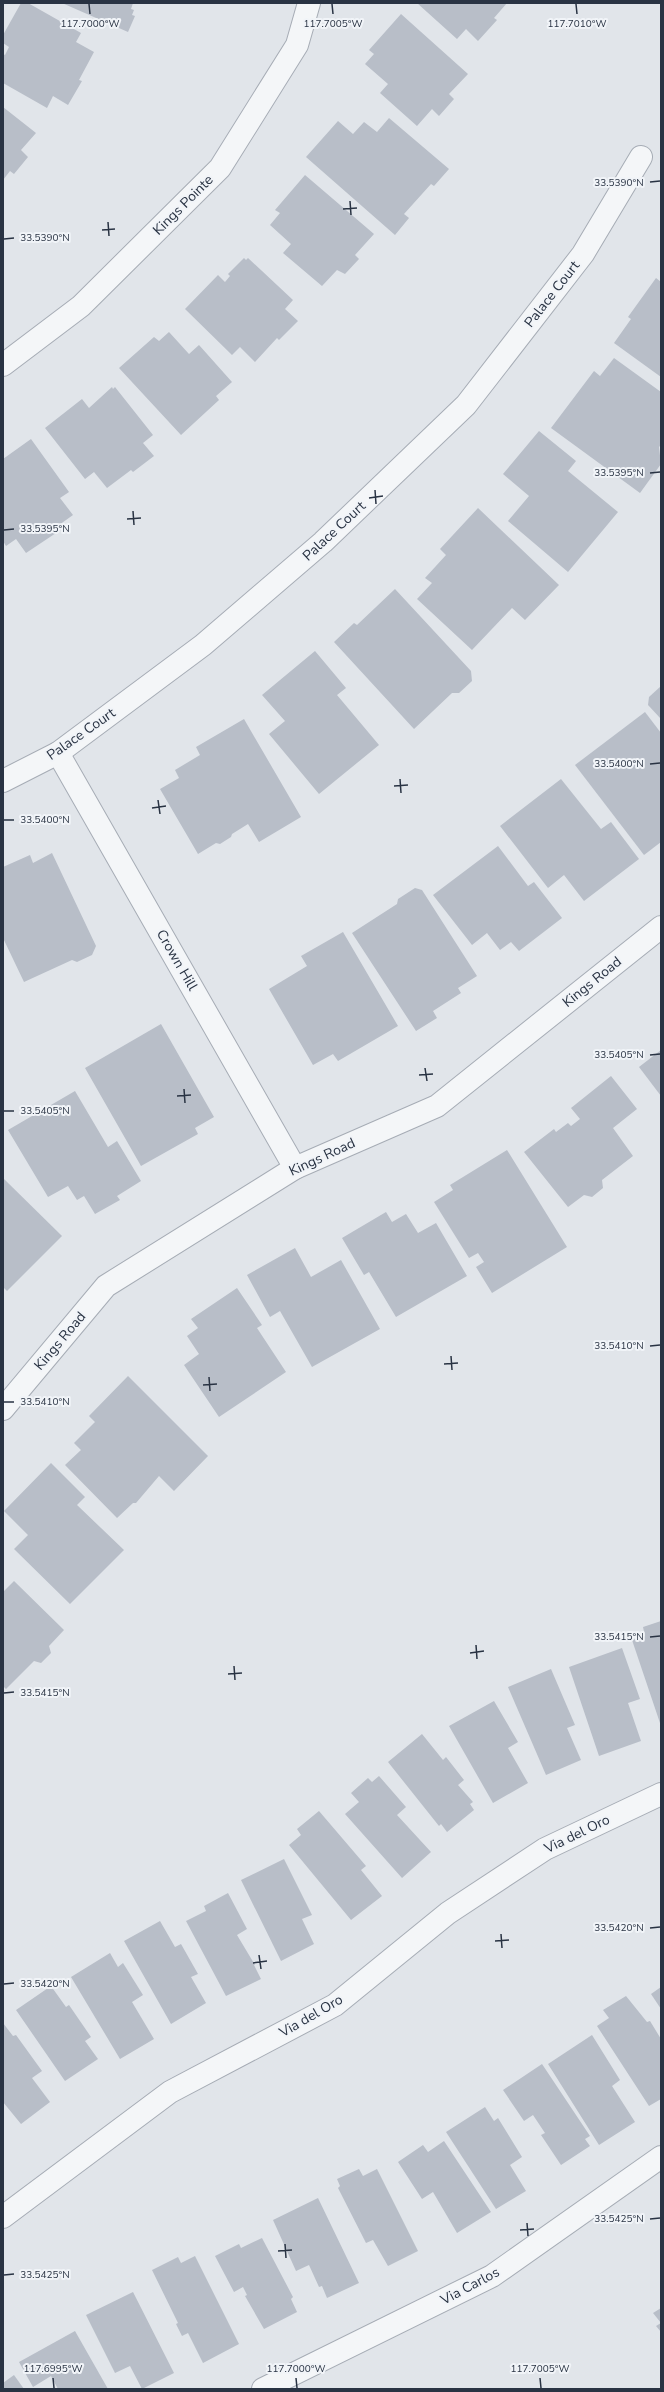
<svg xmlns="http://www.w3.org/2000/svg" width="664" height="2392" font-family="'Nunito Sans',sans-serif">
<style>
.building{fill:#b8bec8}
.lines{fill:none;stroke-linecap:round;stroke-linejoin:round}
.minor-casing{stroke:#a6acb5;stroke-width:24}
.minor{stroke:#f4f6f8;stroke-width:22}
.ticks{fill:none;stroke:#293343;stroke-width:1.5}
.labels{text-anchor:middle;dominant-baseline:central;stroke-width:4;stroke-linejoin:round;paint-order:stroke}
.street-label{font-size:14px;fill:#293343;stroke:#f1f4f8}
.ticks-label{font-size:10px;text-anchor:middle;fill:#293343;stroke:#f1f4f8;stroke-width:4;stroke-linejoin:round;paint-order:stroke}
</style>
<rect width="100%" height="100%" fill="#e1e5ea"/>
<!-- building -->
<g class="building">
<polygon points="21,3 28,3 81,33 76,42 94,52 79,80 82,81 68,105 53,96 47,108 3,83 3,54 5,55 9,47 3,43 3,35"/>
<polygon points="62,3 133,3 131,9 134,10 132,15 135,16 128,32"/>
<polygon points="417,3 507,3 494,18 497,20 478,41 466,29 457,39"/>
<polygon points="401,14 468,74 449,94 454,99 439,116 432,109 417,126 380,93 388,84 365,64 374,54 369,50"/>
<polygon points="3,107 36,133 21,150 28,157 14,174 10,171 3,180"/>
<polygon points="389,118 449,169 434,186 431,184 404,214 409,218 395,235 306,157 338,121 353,134 364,122 377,132"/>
<polygon points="305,175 374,234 355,255 359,259 345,274 337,270 322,286 283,253 291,244 270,225 280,213 275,210"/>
<polygon points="244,258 246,260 248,258 293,300 285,309 298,321 279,340 277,338 255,362 240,347 232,355 185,309 218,275 225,282 230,276 228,274"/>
<polygon points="656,278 661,282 661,377 614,343 631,319 628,317"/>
<polygon points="169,332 189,354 199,345 232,382 216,396 219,400 181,435 119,368 154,337 159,341"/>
<polygon points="614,358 661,392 661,445 659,447 661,464 640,493 551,428 594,371 600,376"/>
<polygon points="112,387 113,389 115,387 153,435 143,443 154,456 133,472 131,470 107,488 94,472 85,479 45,428 82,399 89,408"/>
<polygon points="539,431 576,461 568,471 618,512 568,572 508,521 529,496 503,474"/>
<polygon points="31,439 69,492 60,498 73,515 59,525 62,529 26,553 16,539 6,546 3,541 3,459"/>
<polygon points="478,508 559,585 525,620 512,608 472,650 417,599 432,583 425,578 446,555 440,549"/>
<polygon points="395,589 471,671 472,681 459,693 452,693 414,729 334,642 354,623 357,625"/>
<polygon points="315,651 346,688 337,695 379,745 319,794 269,734 285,721 262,695"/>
<polygon points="661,686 661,719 648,705 649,697"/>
<polygon points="645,712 661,733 661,842 644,855 575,765"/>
<polygon points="244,719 301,817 259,842 248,824 232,834 231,837 220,844 216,843 198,854 160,789 179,778 175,770 200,755 196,747"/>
<polygon points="561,779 601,829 611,822 639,859 584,901 564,875 548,888 500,826"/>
<polygon points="498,846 528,886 534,882 562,918 519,951 511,942 500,950 487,933 472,945 433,895"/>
<polygon points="52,853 96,946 92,955 77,962 72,960 24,982 3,938 3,867 30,855 33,863"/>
<polygon points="415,888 422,890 477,976 458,988 461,993 433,1011 437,1018 416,1031 352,933 397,904 398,899"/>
<polygon points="343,932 398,1026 338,1061 333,1054 313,1065 269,989 307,966 301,956"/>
<polygon points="161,1024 214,1117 195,1128 198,1134 141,1166 85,1068"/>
<polygon points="661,1050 661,1096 639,1067"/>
<polygon points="611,1076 637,1109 613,1128 633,1156 602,1180 603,1188 592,1197 584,1195 568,1207 524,1152 554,1129 556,1132 568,1123 571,1126 580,1119 571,1108"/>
<polygon points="75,1091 108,1147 117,1141 141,1181 117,1196 120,1200 95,1214 84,1196 77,1200 68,1186 48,1197 8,1130"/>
<polygon points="507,1150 567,1247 492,1293 476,1267 484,1262 478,1253 469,1258 434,1202 453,1190 450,1185"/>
<polygon points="3,1178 62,1236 7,1291 3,1287"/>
<polygon points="386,1212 392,1222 406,1214 418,1233 436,1223 467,1276 396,1317 369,1272 364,1275 342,1238"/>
<polygon points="295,1248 311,1277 341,1260 380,1329 312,1367 280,1311 270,1317 247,1275"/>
<polygon points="237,1288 262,1325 257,1328 286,1372 219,1417 184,1365 199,1354 187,1336 198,1328 191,1319"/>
<polygon points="128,1376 208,1456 174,1491 159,1476 136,1503 133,1503 117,1518 65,1465 81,1450 74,1443 95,1422 89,1416"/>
<polygon points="51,1463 85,1497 77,1505 124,1550 70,1604 14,1549 28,1535 4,1511"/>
<polygon points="14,1581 64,1630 49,1646 51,1653 41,1663 34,1661 6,1689 3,1686 3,1592"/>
<polygon points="661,1621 661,1726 632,1640 645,1636 643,1627"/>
<polygon points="622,1648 640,1699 628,1703 641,1741 599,1756 569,1667"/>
<polygon points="551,1669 575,1725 567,1728 581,1760 546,1775 508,1687"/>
<polygon points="494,1701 518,1742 508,1748 528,1783 493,1803 449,1726"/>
<polygon points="422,1734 443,1760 446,1757 464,1780 458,1785 473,1802 470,1804 474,1810 447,1832 441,1824 439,1826 388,1762"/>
<polygon points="379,1776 406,1807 397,1815 431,1852 402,1878 345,1814 359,1802 351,1793 368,1778 372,1782"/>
<polygon points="319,1811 366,1866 361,1870 382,1896 351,1920 289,1845 301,1835 297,1829"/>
<polygon points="284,1859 312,1915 302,1919 314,1944 281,1961 241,1880"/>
<polygon points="228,1893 247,1929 237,1935 255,1965 254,1965 261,1979 226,1996 186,1921 206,1911 204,1906"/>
<polygon points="160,1921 175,1947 181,1944 198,1974 191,1977 206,2003 171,2024 124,1941"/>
<polygon points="110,1953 118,1967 123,1963 143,1995 132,2002 154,2039 120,2059 71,1977"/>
<polygon points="51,1986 66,2007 69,2005 91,2037 85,2041 98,2059 65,2081 16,2010"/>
<polygon points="661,1987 661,2009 651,1994"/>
<polygon points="626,1996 647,2022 650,2021 661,2039 661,2099 649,2106 597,2026 609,2018 603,2010"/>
<polygon points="3,2023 13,2036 16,2035 42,2071 32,2078 50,2102 21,2124 3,2102"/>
<polygon points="592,2035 620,2080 612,2086 635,2122 599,2145 548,2064"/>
<polygon points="542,2064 590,2136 585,2139 590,2146 561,2165 541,2135 545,2133 533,2115 524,2121 503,2090"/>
<polygon points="485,2107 494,2121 498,2118 522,2157 510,2165 526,2191 496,2209 446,2132"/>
<polygon points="444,2141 491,2212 457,2233 433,2192 422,2199 398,2162 423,2145 428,2152"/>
<polygon points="359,2169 363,2176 377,2169 418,2251 388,2266 373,2240 366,2243 338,2188 340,2186 337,2179"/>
<polygon points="318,2198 359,2283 327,2298 322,2286 319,2287 309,2265 296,2271 273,2220"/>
<polygon points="262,2238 293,2297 291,2299 297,2312 264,2329 245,2296 247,2295 243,2287 234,2292 215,2256 239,2244 241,2248"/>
<polygon points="195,2256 239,2344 203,2363 188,2333 182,2336 176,2324 178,2323 152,2270 178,2257 181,2263"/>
<polygon points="133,2292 174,2373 142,2389 130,2366 115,2373 86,2315"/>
<polygon points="661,2308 661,2332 656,2326 661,2323 653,2313"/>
<polygon points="75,2331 108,2389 58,2389 51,2376 33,2387 19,2362"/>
<polygon points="14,2375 24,2389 3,2389 3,2383"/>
</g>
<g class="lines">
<defs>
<g id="minor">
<polyline points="3,365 81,306 220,168 297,45 309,3"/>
<polyline points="58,753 295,1168"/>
<polyline points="3,781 58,753 203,645 323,542 466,405 583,254 641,157"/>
<polyline points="3,1409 106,1286 295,1168 437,1106 661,927"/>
<polyline points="3,2217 170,2092 335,2005 448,1913 545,1849 661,1794"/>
<polyline points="263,2389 492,2276 661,2157"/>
</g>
</defs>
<!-- minor casing -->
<use href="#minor" class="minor-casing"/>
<!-- minor -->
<use href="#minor" class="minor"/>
</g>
<!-- ticks -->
<path class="ticks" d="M89,4l1,10M332,4l1,10M576,4l1,10M650,182l10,-1M350,201l1,14M343,209l14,-1M108,222l1,14M102,230l13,-1M4,239l10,-1M650,473l10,-1M375,490l1,14M369,498l14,-2M133,511l1,14M127,519l14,-1M4,530l10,-1M650,764l10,-1M400,779l1,14M394,786l14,-1M158,800l2,14M152,808l14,-2M4,820h10M650,1055l10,-1M425,1068l2,13M419,1075l14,-1M184,1089l1,14M177,1096l14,-1M4,1111h10M650,1346l10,-1M451,1356l1,14M444,1364l14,-1M209,1377l1,14M203,1385l14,-1M4,1402h10M650,1637l10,-1M476,1645l1,14M470,1653l14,-2M234,1666l1,14M228,1674l14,-1M4,1693l10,-1M650,1928l10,-1M501,1934l1,14M495,1941l14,-1M259,1955l2,14M253,1963l14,-2M4,1984l10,-1M650,2219l10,-1M527,2223l1,13M520,2230l14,-1M285,2244l1,14M278,2251l14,-1M4,2275l10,-1M53,2378l1,10M296,2378l1,10M540,2378l1,10"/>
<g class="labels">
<!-- street labels -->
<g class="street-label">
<text transform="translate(183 205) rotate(-45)">Kings Pointe</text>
<text transform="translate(552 294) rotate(-52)">Palace Court</text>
<text transform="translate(334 531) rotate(-43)">Palace Court</text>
<text transform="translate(81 734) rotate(-35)">Palace Court</text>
<text transform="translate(177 960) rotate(60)">Crown Hill</text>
<text transform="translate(592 982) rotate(-39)">Kings Road</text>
<text transform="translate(322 1157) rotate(-25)">Kings Road</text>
<text transform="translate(60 1341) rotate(-50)">Kings Road</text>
<text transform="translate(577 1834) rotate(-26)">Via del Oro</text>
<text transform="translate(311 2016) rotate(-30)">Via del Oro</text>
<text transform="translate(470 2286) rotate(-28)">Via Carlos</text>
</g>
</g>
<g class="ticks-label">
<text x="90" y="27">117.7000°W</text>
<text x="333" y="27">117.7005°W</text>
<text x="577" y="27">117.7010°W</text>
<text x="619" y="186">33.5390°N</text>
<text x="45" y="241">33.5390°N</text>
<text x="619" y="476">33.5395°N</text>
<text x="45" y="532">33.5395°N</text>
<text x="619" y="767">33.5400°N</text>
<text x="45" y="823">33.5400°N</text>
<text x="619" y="1058">33.5405°N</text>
<text x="45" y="1114">33.5405°N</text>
<text x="619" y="1349">33.5410°N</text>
<text x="45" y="1405">33.5410°N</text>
<text x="619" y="1640">33.5415°N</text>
<text x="45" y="1696">33.5415°N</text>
<text x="619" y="1931">33.5420°N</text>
<text x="45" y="1987">33.5420°N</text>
<text x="619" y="2222">33.5425°N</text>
<text x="45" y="2278">33.5425°N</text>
<text x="53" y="2372">117.6995°W</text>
<text x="296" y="2372">117.7000°W</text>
<text x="540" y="2372">117.7005°W</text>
</g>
<!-- border -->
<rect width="664" height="2392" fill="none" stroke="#293343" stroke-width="8"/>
</svg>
